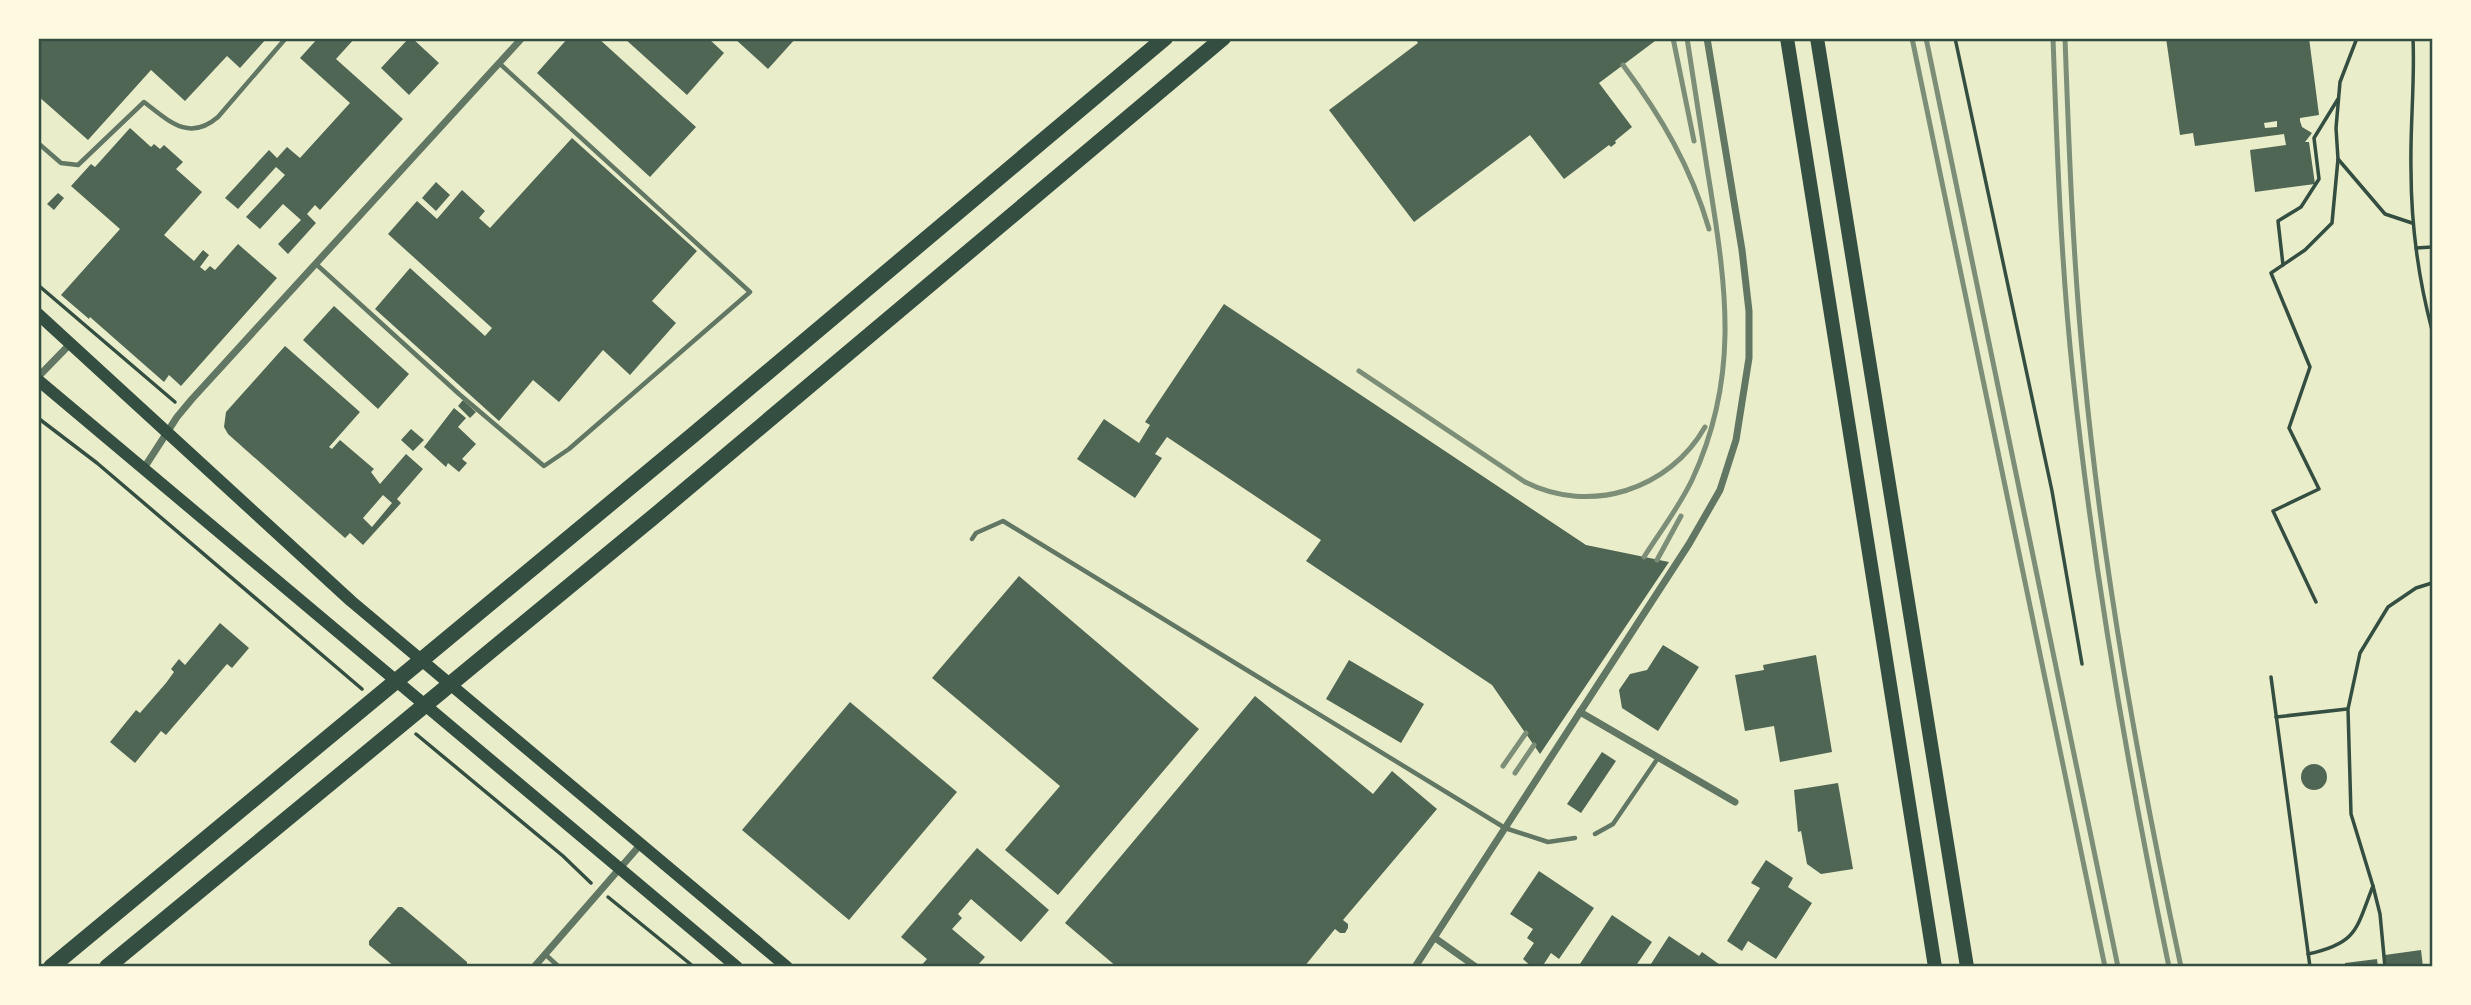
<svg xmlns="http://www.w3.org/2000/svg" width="2471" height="1005" font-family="Merriweather,serif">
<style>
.building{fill:#4f6655;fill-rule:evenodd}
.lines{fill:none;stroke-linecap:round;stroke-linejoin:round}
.path{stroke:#344e41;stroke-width:3.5}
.service{stroke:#617663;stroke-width:4.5}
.minor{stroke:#617663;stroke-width:7}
.secondary{stroke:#344e41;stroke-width:12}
.trunk{stroke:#344e41;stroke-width:14}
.motorway{stroke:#344e41;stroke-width:16}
.rail{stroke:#7c8e77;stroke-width:5}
.neatline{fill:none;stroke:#344e41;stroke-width:2.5}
</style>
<rect width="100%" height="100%" fill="#e9edc9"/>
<!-- building -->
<g class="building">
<polygon points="38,38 267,38 240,68 227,56 185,101 151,70 88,140 38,96"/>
<polygon points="318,38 355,38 336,59 403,119 320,210 315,205 307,214 316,223 288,254 278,244 301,220 283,204 260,229 246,217 285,175 276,167 238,209 225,198 269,150 277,158 287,147 300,158 350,103 300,58"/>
<polygon points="409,38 412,38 439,63 409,95 381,68"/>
<polygon points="568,38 598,38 696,127 650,177 537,73"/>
<polygon points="624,38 708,38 724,53 687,95"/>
<polygon points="734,38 796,38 768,69"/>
<polygon points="1415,38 1659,38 1599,83 1632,127 1615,141 1616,143 1611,147 1609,145 1564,179 1530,135 1414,222 1329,110 1418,43"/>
<path d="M2166,38h143l10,77 -19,3v3l2,6 10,6 -7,9h4l6,42 -60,8 -5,-42 36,-5 -2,-11 -89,12 -2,-13 -13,2zM2277,121v6l-12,1 -1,-5z"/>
<polygon points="130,128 151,147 154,144 160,149 164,145 183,162 176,169 202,192 164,235 194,261 203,250 209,255 200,267 205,271 210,266 215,270 238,244 277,278 181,386 169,375 164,382 90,317 89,319 61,295 120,229 71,186 91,164 95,167"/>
<polygon points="572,138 697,251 652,301 676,323 630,375 603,350 559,402 533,380 499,421 375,309 410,268 485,336 492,328 388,234 417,201 437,219 462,190 485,211 479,218 490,228"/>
<polygon points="436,182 450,195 436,211 422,198"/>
<polygon points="58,193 64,198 54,210 47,204"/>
<polygon points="1224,304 1586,545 1669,562 1540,754 1492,685 1306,561 1321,540 1167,437 1155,454 1162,458 1135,498 1077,459 1104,419 1139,443 1150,425 1145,422"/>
<polygon points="334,306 409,374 378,409 303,340"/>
<path d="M285,346l75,66 -31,35 3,2 8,-9 34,29 -3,3 9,12 26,-30 17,15 -26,30 4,4 -38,42 -13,-12 -5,5 -117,-104 -4,-7 2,-15zM383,495l9,8 -20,24 -9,-9z"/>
<polygon points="463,400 476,412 470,418 458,406"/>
<polygon points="454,408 466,418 458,427 476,444 462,459 467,463 459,472 448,463 446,467 424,447"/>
<polygon points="411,429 424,440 413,451 401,440"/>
<polygon points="1019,576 1199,729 1058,895 1005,850 1060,786 932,678"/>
<polygon points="220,623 249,648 232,668 227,664 166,735 161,731 135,763 110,742 136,710 140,713 166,683 174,672 171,669 179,659 185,665"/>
<polygon points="1663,645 1699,667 1658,731 1622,708 1619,690 1630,674 1647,670"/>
<polygon points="1816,655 1832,752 1780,762 1774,726 1745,731 1735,675 1764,670 1763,665"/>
<polygon points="1349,660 1424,704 1401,743 1326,699"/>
<polygon points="1255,696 1373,794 1392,771 1437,809 1343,920 1348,924 1348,928 1345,933 1340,933 1335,929 1304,967 1117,967 1065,923"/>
<polygon points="850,702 957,792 849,920 742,830"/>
<polygon points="1602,752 1616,761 1581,813 1567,804"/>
<circle cx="2314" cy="777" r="13"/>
<polygon points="1838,783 1853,869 1821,874 1807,864 1801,831 1798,832 1794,790"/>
<polygon points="977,848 1049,910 1021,942 971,899 958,914 962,918 952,929 985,957 976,967 920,967 927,959 901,937"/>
<polygon points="1766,860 1793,878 1788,887 1812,903 1776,959 1748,941 1742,951 1727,941 1760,888 1751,883"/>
<polygon points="1539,871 1594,908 1559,959 1551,953 1542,967 1532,967 1523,959 1534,943 1527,938 1533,929 1510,914"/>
<polygon points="398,907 402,907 467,962 467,967 395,967 369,945 369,941"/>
<polygon points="1612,915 1652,942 1635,967 1578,967"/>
<polygon points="1669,936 1699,956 1702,952 1723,967 1649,967"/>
<polygon points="2421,950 2423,967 2386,967 2385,955"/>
<polygon points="2377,959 2378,967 2345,967 2345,963"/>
</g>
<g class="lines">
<!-- path -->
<g class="path">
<polyline points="1955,38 2052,491 2082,664"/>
<polyline points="2357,38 2340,82 2336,128 2338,159 2385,214 2412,223"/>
<path d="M2413,38c2,44 -3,87 -2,131 0,55 7,108 21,161"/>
<polyline points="2416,248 2432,247"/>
<polyline points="2283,265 2278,221 2301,207 2319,179 2314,138 2338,99"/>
<polyline points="38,285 175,402"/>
<polyline points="38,418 97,463 362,689"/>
<polyline points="2316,602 2273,511 2319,489 2289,428 2310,367 2271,273 2305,250 2332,223 2338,159"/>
<polyline points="2271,677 2310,967"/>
<polyline points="2276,717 2347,709"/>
<polyline points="416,734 563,856 591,883"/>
<polyline points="608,897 694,967"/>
<path d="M2308,954c50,-11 48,-25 65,-68"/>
<polyline points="2385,967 2380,914 2373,886 2351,814 2348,709 2360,653 2388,607 2416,588 2432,583"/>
</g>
<!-- service -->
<g class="service">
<path d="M38,143l23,20 17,2 66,-63c25,19 45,40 74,15l68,-79"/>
<polyline points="316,264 459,394 544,466 569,449 750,292 499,63"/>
<polyline points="972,539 976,533 1003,521 1505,828 1548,842 1575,838"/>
<polyline points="1595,834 1613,824 1658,758"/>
<polyline points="546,955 559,967"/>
</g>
<!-- minor -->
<g class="minor">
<polyline points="38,377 71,343"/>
<polyline points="144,468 177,417 192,399 522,38"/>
<polyline points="1580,712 1735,802"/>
<polyline points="1435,938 1476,967"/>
<polyline points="534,967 641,844"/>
<polyline points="1415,967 1689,544 1720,490 1736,440 1749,358 1749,311 1742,250 1707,38"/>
</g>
<!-- secondary -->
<g class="secondary">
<polyline points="38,314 351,601 787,967"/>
<polyline points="38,380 737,967"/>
</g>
<!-- trunk -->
<g class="trunk">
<polyline points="1787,38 1935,967"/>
<polyline points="1817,38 1967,967"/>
</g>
<!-- motorway -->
<g class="motorway">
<polyline points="51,967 693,435 1165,38"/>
<polyline points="107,967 652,518 1223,38"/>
</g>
<!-- rail -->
<g class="rail">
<polyline points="1673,38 1694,141"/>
<polyline points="1912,38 2105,967"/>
<polyline points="1926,38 2118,967"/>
<path d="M2053,38c4,113 8,226 20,338 21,199 55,395 96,591"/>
<path d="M2065,38c4,112 8,223 19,333 19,200 55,399 97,596"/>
<path d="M1623,65c38,51 68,102 86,164"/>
<path d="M1359,371l166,111c65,33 144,8 180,-55"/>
<path d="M1644,557c16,-25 35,-50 48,-77 47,-101 35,-188 18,-294 -8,-49 -15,-98 -23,-148"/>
<polyline points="1657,560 1681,516"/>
<polyline points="1503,766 1526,733"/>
<polyline points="1515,773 1534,745"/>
</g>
</g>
<!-- border -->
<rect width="2471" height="1005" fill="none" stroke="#fefae0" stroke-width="80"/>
<rect x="40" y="40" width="2391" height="925" class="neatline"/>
</svg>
